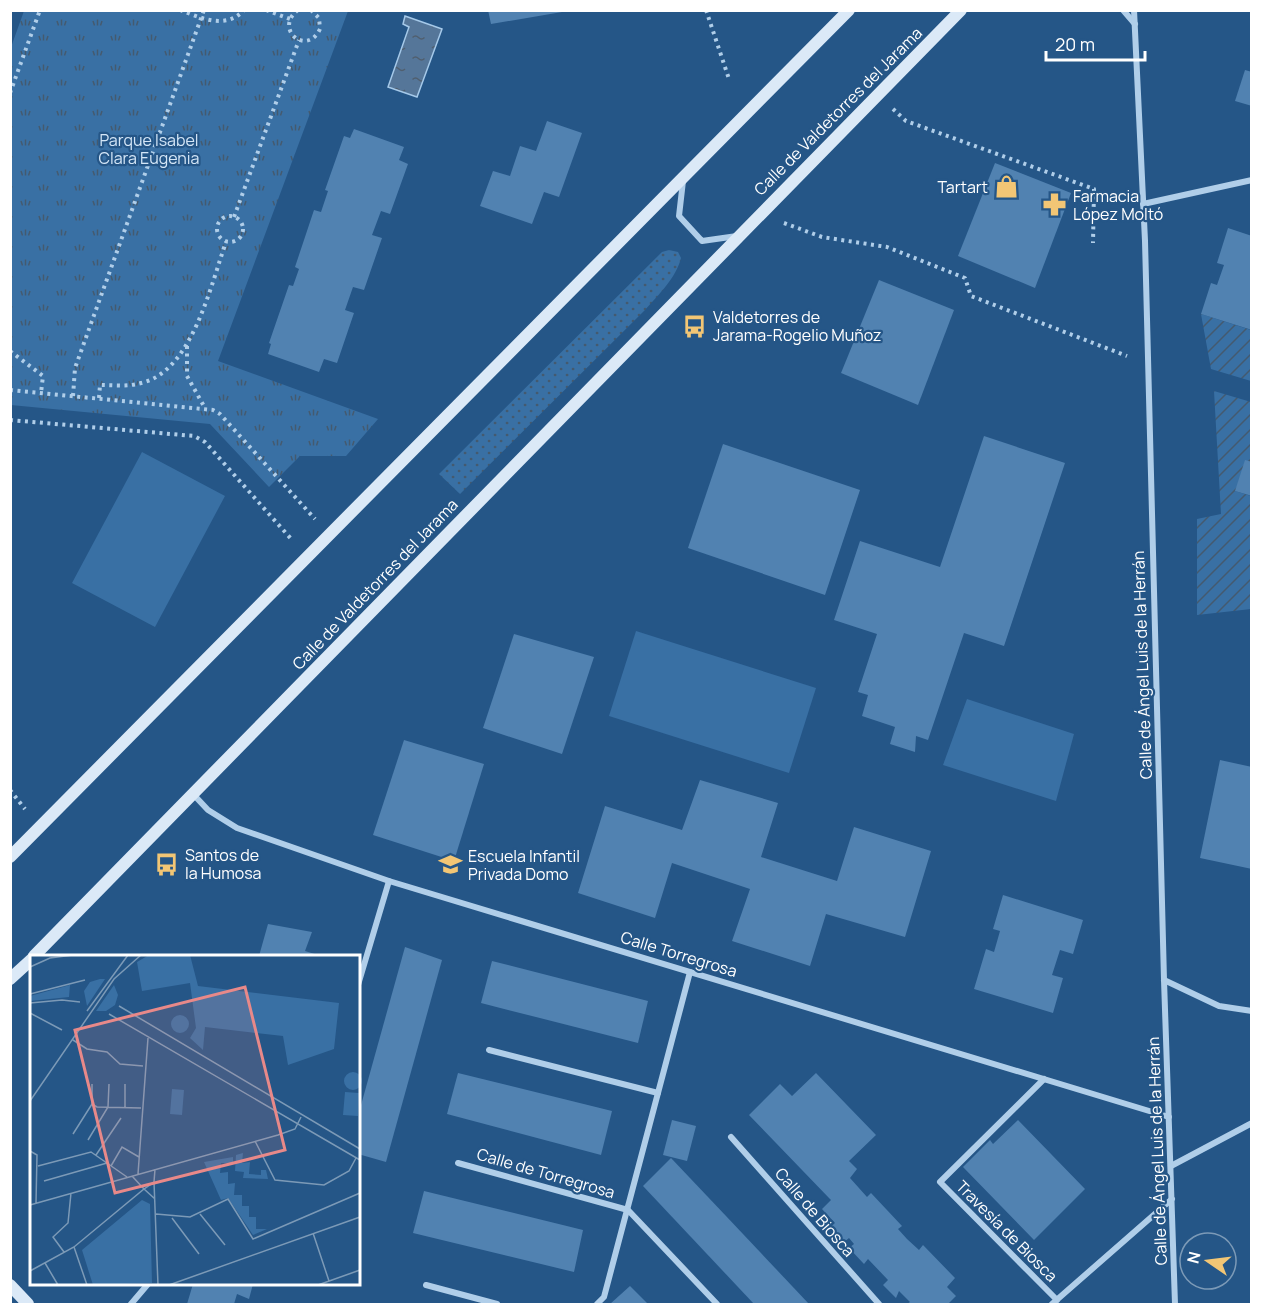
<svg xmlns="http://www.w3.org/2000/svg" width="1262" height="1315" font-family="Manrope,sans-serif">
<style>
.grass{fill:url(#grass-dots)}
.park{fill:url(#park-tufts)}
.garden{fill:url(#garden-furrows)}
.pitch{fill:#3970a4}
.water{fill:url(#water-ripples);stroke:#a5c9e9;stroke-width:1.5}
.building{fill:#5182b1}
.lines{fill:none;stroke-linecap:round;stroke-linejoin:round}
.path{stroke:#b0cee9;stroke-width:4;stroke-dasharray:3 4.5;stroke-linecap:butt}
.street{stroke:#b0cee9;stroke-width:6}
.secondary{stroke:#dbe9f7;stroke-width:12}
.labels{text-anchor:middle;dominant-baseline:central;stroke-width:4.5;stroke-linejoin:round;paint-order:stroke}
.street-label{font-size:16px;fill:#fff;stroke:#255687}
.park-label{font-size:16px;fill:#d4e6f7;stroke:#255687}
.poi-label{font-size:16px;fill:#fff;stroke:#255687;text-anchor:start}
.inset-road{fill:none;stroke:#7c9ab7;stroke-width:1.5}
.view{fill:#e88989;fill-opacity:0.15;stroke:#e88989;stroke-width:3}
.inset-edge{fill:none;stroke:#fff;stroke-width:3}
</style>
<defs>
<pattern id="grass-dots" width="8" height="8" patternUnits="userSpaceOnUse" patternTransform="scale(1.5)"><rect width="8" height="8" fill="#3970a4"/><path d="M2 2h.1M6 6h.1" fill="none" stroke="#445a6f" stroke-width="1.8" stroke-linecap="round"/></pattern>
<pattern id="park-tufts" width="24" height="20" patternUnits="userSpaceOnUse" patternTransform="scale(1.5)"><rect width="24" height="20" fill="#3970a4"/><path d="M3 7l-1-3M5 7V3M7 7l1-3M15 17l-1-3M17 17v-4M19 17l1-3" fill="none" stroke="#445a6f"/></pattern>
<pattern id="garden-furrows" width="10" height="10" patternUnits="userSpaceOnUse" patternTransform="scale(1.5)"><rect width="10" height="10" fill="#3970a4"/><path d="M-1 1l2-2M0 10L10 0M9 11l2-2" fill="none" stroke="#445a6f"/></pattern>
<pattern id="water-ripples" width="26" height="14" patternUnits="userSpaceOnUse" patternTransform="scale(1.5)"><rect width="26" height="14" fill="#557699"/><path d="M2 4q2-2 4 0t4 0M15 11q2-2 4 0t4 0" fill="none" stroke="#505f6f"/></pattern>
</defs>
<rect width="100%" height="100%" fill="#255687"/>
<!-- grass -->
<path class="grass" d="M669,250l9,2 3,6c-5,20 -22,36 -36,52l-185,184 -21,-20 223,-222z"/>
<!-- park -->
<polygon class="park" points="24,11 348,11 218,361 378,419 346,456 300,456 269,487 210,424 11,405 10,50"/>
<!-- garden -->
<g class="garden">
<polygon points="1201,314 1251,330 1251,381 1211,369"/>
<polygon points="1214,391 1251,402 1251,462 1235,491 1251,496 1251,609 1197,615 1197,519 1221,514"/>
</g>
<!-- pitch -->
<g class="pitch">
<polygon points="142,452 225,496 155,627 72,583"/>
<polygon points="636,631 816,688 789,773 609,716"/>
<polygon points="967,699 1074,734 1056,801 943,765"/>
</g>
<!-- water -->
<polygon class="water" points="405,16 442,29 417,97 388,87 409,27 403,24"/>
<!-- building -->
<g class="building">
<polygon points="488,10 562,10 562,12 491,24"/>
<polygon points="1245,70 1252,72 1252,106 1235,101"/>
<polygon points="547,121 582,133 559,197 544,192 532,224 480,206 493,171 510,176 520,146 536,151"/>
<polygon points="354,129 404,147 399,160 408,164 390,214 381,211 372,235 382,238 364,290 353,287 345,310 354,313 337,363 324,359 319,372 268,354 271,344 269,343 289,285 293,286 299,269 295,267 314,210 321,212 328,191 325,190 344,136 350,138"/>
<polygon points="995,163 1071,193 1035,288 958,256"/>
<polygon points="1228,228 1252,236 1252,330 1201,314 1211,283 1217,285 1224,265 1217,263"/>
<polygon points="879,280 954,310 918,405 841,373"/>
<polygon points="984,436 1065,463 1004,646 964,633 928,740 916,736 915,752 890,744 895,727 862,716 868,695 858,692 877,634 834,620 860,541 940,567"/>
<polygon points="723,444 860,490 825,595 688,548"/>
<polygon points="1245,460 1252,462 1252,496 1235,491"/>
<polygon points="514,634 594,657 562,754 483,728"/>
<polygon points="404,740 484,764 454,861 373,835"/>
<polygon points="1220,760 1252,767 1252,869 1200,858"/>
<polygon points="700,780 778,803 761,857 837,881 854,827 931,851 905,937 826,914 810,966 732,941 750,889 672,863 655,918 578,893 605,806 682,830"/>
<polygon points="1003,895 1083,920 1073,954 1060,950 1052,975 1063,978 1053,1013 974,989 986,949 994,952 1000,931 993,929"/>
<polygon points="268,924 312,932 305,951 321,956 259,956"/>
<polygon points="405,947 442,960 386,1162 358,1154 358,1116"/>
<polygon points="492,961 648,1001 638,1043 481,1003"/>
<polygon points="458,1073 612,1111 601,1155 447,1114"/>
<polygon points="816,1073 876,1135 849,1161 857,1169 850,1178 867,1197 871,1193 902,1226 898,1229 907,1239 919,1250 923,1245 955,1278 947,1287 956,1296 948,1304 907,1304 910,1302 899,1291 896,1298 883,1285 888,1280 868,1259 864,1264 849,1248 854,1244 849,1238 843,1243 829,1228 835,1223 822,1209 831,1200 829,1198 749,1115 780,1084 792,1096"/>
<polygon points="672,1120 696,1126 687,1161 663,1155"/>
<polygon points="1018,1120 1085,1189 1034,1240 963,1167 990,1140 993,1144"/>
<polygon points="671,1158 726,1216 809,1304 754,1304 643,1186"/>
<polygon points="424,1191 583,1230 574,1272 413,1233"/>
<polygon points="193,1284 202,1285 253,1284 249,1299 237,1294 234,1304 187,1304"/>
<polygon points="630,1286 648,1304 610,1304"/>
</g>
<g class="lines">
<!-- path -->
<g class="path">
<path d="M180,10c21,8 46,20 64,0"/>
<polyline points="266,10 290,19"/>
<path d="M298,10c-25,19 9,47 22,19l-1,-11 -8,-8"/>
<polyline points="706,10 729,79"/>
<polyline points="10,93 40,10"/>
<polyline points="893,109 906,121 1094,189 1093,243"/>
<circle cx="230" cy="229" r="13"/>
<polyline points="234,217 299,40"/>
<polyline points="784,223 822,237 887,247 965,278 971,296 1127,356"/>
<polyline points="187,346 187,376 205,408"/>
<polyline points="10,351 43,376 41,393"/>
<polyline points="10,390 213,410 220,414 315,519"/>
<polyline points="73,396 75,368 204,10"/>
<path d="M99,398l1,-13c13,0 28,2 41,-2 51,-11 70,-99 85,-141"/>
<polyline points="10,420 194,436 205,442 293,541"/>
<polyline points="10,790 25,809"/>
</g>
<!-- street -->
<g class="street">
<polyline points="1123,10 1135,24"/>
<polyline points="1134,10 1145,241 1164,980 1175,1304"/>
<polyline points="683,181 679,216 702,241 737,236"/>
<polyline points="1143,204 1252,180"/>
<polyline points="193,794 208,810 237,828 389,881 1169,1117"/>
<polyline points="1164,980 1219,1006 1252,1011"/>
<polyline points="358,985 389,881"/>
<polyline points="489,1050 658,1093"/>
<polyline points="1044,1079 940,1182 1057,1300"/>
<polyline points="731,1137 879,1304"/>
<polyline points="458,1163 628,1210 717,1304"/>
<polyline points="1171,1166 1252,1123"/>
<polyline points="426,1285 497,1304"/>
<polyline points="131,1304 148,1284"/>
<polyline points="597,1304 604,1297 690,972"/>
<polyline points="1052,1304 1172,1199"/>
</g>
<!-- secondary -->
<g class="secondary">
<polyline points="10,857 849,10"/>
<polyline points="34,956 961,10"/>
<polyline points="10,979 32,959"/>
<polyline points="10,1285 28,1304"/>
</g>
</g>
<!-- icons -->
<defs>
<symbol id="shop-bare" viewBox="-9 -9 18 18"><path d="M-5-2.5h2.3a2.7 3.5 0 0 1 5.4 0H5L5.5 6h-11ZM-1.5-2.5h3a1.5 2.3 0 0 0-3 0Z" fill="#f2c675" stroke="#255687" stroke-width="2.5" paint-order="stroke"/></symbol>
<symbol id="pharmacy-bare" viewBox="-9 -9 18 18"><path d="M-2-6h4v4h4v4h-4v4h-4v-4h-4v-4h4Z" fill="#f2c675" stroke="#255687" stroke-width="2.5" paint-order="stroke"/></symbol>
<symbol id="bus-bare" viewBox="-9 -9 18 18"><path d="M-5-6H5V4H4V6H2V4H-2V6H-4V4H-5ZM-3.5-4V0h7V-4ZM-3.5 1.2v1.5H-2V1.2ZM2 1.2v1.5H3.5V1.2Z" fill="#f2c675" stroke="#255687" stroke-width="2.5" paint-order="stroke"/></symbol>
<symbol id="school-bare" viewBox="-9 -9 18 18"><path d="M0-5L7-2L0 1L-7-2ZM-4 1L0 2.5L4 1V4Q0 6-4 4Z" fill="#f2c675" stroke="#255687" stroke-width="2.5" paint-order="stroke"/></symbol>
</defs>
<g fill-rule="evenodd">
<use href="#shop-bare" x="990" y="170" width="33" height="33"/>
<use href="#pharmacy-bare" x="1038" y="188" width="33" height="33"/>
<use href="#bus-bare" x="678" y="310" width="33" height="33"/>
<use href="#bus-bare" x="150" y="848" width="33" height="33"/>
<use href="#school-bare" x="434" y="848" width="33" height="33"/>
</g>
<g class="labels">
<!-- street labels -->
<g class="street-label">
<text transform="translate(838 111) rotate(-45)">Calle de Valdetorres del Jarama</text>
<text transform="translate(375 584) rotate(-46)">Calle de Valdetorres del Jarama</text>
<text transform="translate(1142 665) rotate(-92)">Calle de Ángel Luis de la Herrán</text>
<text transform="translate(679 954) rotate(17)">Calle Torregrosa</text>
<text transform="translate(1157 1151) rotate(-92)">Calle de Ángel Luis de la Herrán</text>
<text transform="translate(546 1173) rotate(16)">Calle de Torregrosa</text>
<text transform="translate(815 1212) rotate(49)">Calle de Biosca</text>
<text transform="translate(1007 1231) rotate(45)">Travesía de Biosca</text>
</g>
<!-- park labels -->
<g class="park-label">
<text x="149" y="140">Parque Isabel<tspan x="149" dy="18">Clara Eugenia</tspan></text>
</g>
<!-- poi labels -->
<g class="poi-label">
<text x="988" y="187" text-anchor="end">Tartart</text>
<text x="1073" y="196">Farmacia<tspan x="1073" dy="18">López Moltó</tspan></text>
<text x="713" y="317">Valdetorres de<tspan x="713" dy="18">Jarama-Rogelio Muñoz</tspan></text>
<text x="185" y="855">Santos de<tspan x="185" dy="18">la Humosa</tspan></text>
<text x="468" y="856">Escuela Infantil<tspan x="468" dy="18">Privada Domo</tspan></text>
</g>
</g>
<!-- overview -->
<g transform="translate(30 955)">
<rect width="330" height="330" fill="#255687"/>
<path d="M40,30l-1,12 -39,4v-5z" fill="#3970a4"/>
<path d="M119,0h41l8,31 141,17 -5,46 -46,16 -5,-29 -78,-9 -2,23 -13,-12 6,-10 -6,-45 -48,8 -5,-29z" fill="#3970a4"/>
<path d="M70,24h5l-18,27 -3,-15 6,-9zM84,30l4,10 -3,10 -9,6h-10zM314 126a9 9 0 1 1 18 0a9 9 0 1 1-18 0ZM315,137l14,1 -1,23 -15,-1zM213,198l-1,10 8,-1 -1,12 12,1v-5h5l2,9 -25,-1 1,-6 -9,-1 1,-16zM203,202v6h-12l-1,10 8,-1v12l7,-1 -1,12h8v11h7v11h7v12h11l-14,6 -25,-37 -7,2 -17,-38z" fill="#3970a4"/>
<path d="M141 69a9 9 0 1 1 18 0a9 9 0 1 1-18 0ZM142,134l12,1 -2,25 -12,-1zM112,245l8,4 2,79 -59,2 -11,-35z" fill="#3970a4"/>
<path class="inset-road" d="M0,12l20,-9 23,-3M0,39l55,-14M0,48l32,-3 18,2M89,51l241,143M57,56l41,-56M0,58l32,17M79,59l251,146M43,85l14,9 20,3 13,12 23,2M62,129v20l5,3 44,1M0,146l84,-122 27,-24M95,152v-23M43,179l19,-30M58,185l20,-33 1,-23M225,186l20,39 49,5 25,-14 7,-13M0,196l7,4 -1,48M66,200l25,-37M8,211l53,-14 36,25M81,211l11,-19 17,10M108,219l10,-136M102,221l12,13 10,-7 1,-13M14,226l63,-18M124,227l4,103M0,250l248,-70 17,-6 6,-12M126,259l34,3 38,-18 25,40 107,-46M170,259l25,31M142,263l27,36M283,278l16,48M44,292l13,38M34,297l-11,-15 15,-14 3,-30M15,308l13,22M0,316l44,-24 70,-58 11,10M139,330l191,-68M288,330l42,-15"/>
<path class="view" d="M215,32l40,163 -170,43 -40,-163z"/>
<rect width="330" height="330" class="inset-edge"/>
</g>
<!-- border -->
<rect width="1262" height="1315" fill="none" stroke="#ffffff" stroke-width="24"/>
<!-- north arrow -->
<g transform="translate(1208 1261) rotate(284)"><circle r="28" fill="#255687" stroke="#7c9ab7" stroke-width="1.5"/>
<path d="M0-4.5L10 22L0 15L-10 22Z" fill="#f2c675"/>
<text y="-9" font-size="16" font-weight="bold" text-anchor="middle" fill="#ffffff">N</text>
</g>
<!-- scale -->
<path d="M1046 51v9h99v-9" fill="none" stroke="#ffffff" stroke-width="3"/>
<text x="1055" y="51" font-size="18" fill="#ffffff" stroke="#255687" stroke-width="4.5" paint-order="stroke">20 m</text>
</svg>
